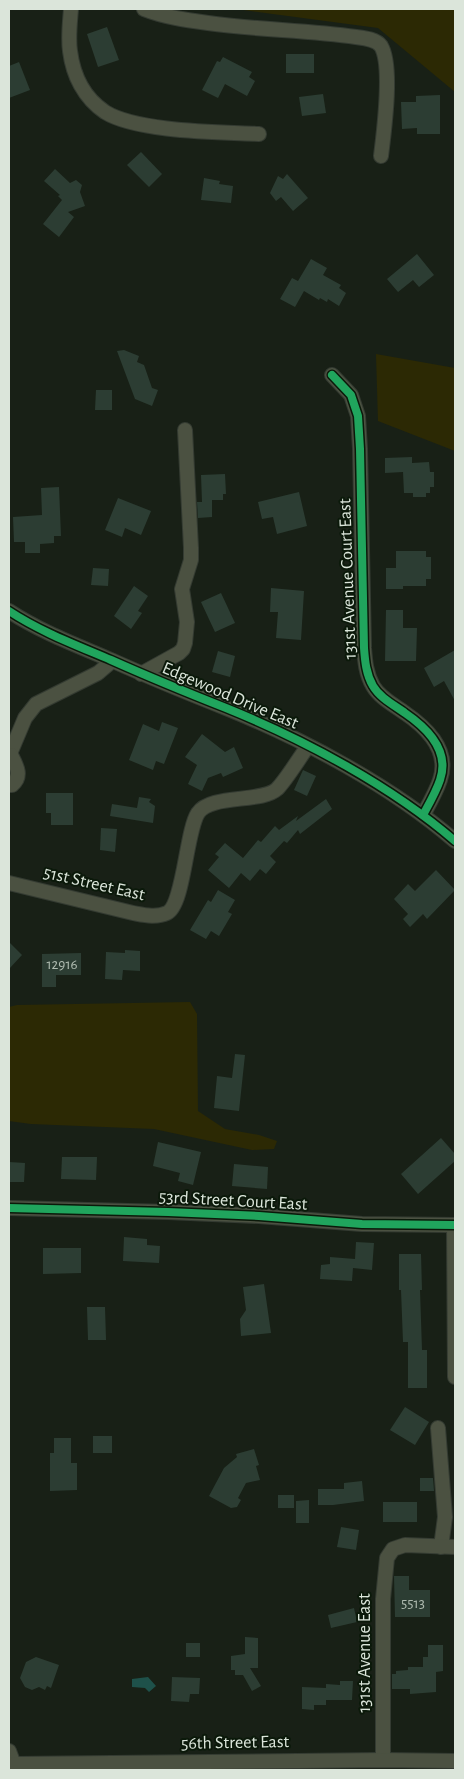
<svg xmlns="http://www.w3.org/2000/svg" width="464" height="1779" font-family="'Alegreya Sans',sans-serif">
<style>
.green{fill:#2c2904}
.water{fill:#1e514a}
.building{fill:#2c3d33}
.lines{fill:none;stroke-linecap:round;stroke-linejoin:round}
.minor-casing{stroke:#343b32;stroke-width:16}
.minor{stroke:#4b5141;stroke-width:14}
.cycleway-casing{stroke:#0b190a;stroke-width:11}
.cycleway{stroke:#20a55d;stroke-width:8}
.labels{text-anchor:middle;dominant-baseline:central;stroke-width:4;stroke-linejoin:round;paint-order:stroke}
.number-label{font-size:15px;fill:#afbbb0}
.street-label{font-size:18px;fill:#dbe5da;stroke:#0b190a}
</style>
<rect width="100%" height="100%" fill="#182016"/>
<!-- green -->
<g class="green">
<polygon points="236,9 455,9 455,92 378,28"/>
<polygon points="376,354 455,368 455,451 378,421"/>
<polygon points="190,1002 197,1014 198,1111 225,1129 259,1135 277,1141 274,1149 252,1150 154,1129 31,1124 9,1121 9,1007 17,1005"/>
</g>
<!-- water -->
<polygon class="water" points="148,1677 156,1686 149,1692 145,1688 132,1687 132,1679"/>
<!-- building -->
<g class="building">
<polygon points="107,27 119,60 98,67 87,34"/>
<rect x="286" y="54" width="28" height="19"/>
<polygon points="223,57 252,72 249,77 255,81 247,96 225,84 218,98 202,90 217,61 220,62"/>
<polygon points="19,62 30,90 9,98 9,66"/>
<polygon points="323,94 326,113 302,116 299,97"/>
<polygon points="440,95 440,134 417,134 417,128 402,129 401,102 416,102 416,96"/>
<polygon points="141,152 162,174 149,187 127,165"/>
<polygon points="55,169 70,183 76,180 82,185 80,192 85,206 68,212 74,217 59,237 43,224 62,200 58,196 60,195 44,181"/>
<polygon points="287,174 308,198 293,211 281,197 276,201 270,193 278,176 283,179"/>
<polygon points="204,178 220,181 219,184 233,186 231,203 201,200"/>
<polygon points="417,254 434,275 419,287 413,280 398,292 387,279"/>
<polygon points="311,259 327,268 323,275 341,285 339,288 346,293 339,306 328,299 327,302 320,298 319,300 304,291 295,307 280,299 292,278 298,281"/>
<polygon points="124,350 139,356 137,362 144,365 152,388 158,390 152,406 135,399 117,351"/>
<polygon points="96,390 112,390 112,410 95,410"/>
<polygon points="412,457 412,463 429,462 430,472 434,472 434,487 430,487 430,493 426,493 426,497 413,497 413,493 404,493 403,472 385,473 385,458"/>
<polygon points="225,474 226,494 223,494 223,500 212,500 212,517 198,518 197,502 202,502 201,475"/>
<polygon points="59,487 61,536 54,536 54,543 40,544 40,553 25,553 25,542 14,542 13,517 42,515 41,488"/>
<polygon points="299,492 307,526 277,534 273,517 262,519 258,502"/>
<polygon points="118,498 151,511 141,535 125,528 122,537 105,530"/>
<polygon points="396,551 426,551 426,557 431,557 431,579 426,579 426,586 403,586 403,589 386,589 386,568 396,568"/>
<polygon points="93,568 109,569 108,586 91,585"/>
<polygon points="134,586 148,596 138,611 142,613 131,629 114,616"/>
<polygon points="271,588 304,591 301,640 276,638 278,612 270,612"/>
<polygon points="221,593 235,623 215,632 201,602"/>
<polygon points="386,610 403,610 403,628 417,628 416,661 385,661"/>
<polygon points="455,650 455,701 444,681 434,687 424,668"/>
<polygon points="218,651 235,656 230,677 212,672"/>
<polygon points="162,722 178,728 164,764 156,761 153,770 129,760 143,724 159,731"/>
<polygon points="202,734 225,752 234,747 243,768 223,777 221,773 208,778 202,791 188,784 197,765 185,757"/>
<polygon points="303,770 316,776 307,796 294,790"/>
<polygon points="46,793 73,793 73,825 51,825 51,813 46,813"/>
<polygon points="139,797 151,799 149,802 155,806 153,823 110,816 112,804 137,808"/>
<polygon points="326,799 332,809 300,834 298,830 287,843 284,841 270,856 276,862 266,874 260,869 250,881 241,873 229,888 208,870 219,857 215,854 225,843 243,858 258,840 261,842 275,826 279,830 298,816 296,821"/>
<polygon points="101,828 117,829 115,852 100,850"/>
<polygon points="436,870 455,890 427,919 423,914 410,927 403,919 408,914 394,899 408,884 415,891"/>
<polygon points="218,890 235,900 228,912 232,914 219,936 211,931 206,939 190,930 208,900 211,902"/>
<polygon points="9,942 22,955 9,969"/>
<polygon points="125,950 140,951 140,971 123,970 122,980 105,979 106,952 125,953"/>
<polygon points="81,953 81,975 56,975 56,987 42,987 42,954"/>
<polygon points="235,1054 245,1055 239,1111 214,1108 217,1076 232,1078"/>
<polygon points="441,1138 455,1154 455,1161 418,1194 401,1174"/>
<polygon points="158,1142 201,1152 193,1185 178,1181 180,1173 153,1166"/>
<polygon points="62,1157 97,1157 96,1180 61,1179"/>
<polygon points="9,1162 25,1163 24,1182 9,1182"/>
<polygon points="234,1164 268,1167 267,1189 232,1186"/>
<polygon points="124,1237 147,1239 147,1245 160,1246 159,1263 123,1261"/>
<polygon points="356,1242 374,1243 372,1270 353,1268 352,1281 320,1279 321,1265 330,1264 330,1257 355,1259"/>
<polygon points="43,1248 81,1248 81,1273 43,1274"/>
<polygon points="399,1254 421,1254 422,1290 420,1290 422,1350 427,1350 427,1388 408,1388 408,1342 403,1342 401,1290 399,1290"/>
<polygon points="264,1284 271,1333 241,1336 240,1319 246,1310 243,1287"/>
<polygon points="87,1307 105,1307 106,1340 88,1340"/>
<polygon points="405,1407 429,1422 415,1445 390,1430"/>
<rect x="93" y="1436" width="19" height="17"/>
<polygon points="54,1438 71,1438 71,1463 77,1463 77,1490 50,1491 50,1453 54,1453"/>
<polygon points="254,1449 259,1465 256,1466 260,1480 246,1483 238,1498 241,1500 237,1507 231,1508 209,1496 224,1468 237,1457 236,1454"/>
<polygon points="420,1478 433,1478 434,1491 420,1491"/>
<polygon points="362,1481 364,1501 333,1505 318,1505 318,1489 344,1489 344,1483"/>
<rect x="278" y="1495" width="16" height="13"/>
<polygon points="309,1500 309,1523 296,1523 296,1501"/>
<rect x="383" y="1502" width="34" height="20"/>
<polygon points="341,1527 359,1530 356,1550 337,1547"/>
<polygon points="394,1576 409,1576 409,1590 430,1590 430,1617 395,1617"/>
<polygon points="354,1608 357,1622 331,1628 328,1615"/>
<polygon points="245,1637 258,1638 258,1668 250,1668 261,1686 252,1691 243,1675 235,1675 235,1670 231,1670 231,1656 245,1654"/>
<rect x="186" y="1643" width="14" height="14"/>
<polygon points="428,1645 443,1645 443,1671 436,1672 436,1692 410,1694 410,1689 392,1689 392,1674 396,1674 396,1671 408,1670 408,1667 423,1667 423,1657 428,1657"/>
<polygon points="36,1657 59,1665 51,1688 47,1686 45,1690 39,1687 32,1690 25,1687 20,1678 26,1662"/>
<polygon points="172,1677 200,1678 199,1694 190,1694 189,1702 171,1701"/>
<polygon points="340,1681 353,1681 352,1700 326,1700 326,1705 314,1705 314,1710 302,1709 302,1687 326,1688 326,1684 340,1685"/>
</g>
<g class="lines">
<defs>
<g id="minor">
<path d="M71,9c-1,13 -3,28 -1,42 3,24 14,47 35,61 32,20 114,20 154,22"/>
<path d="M144,9c20,8 42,11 64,14 49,7 99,7 148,14 8,1 20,2 25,9 12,20 3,85 0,110"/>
<path d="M332,375l19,20 7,21 2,33 4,199c1,13 2,26 9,38 7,12 21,19 32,27 22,15 45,38 35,67 -4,12 -11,24 -17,35"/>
<path d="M9,611c32,21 67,34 102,49 38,17 77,33 115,48 79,32 165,78 229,133"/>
<polyline points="141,674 179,653 183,649 185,643 187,622 182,589 191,560 191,548 185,430"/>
<polyline points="9,756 25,718 36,704 98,673 112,661"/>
<path d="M9,785h3c11,-9 4,-20 -1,-30"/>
<path d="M9,883l124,30c11,2 23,5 34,0 17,-8 19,-82 31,-100 12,-19 64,-10 79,-24 9,-9 23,-32 31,-43"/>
<polyline points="9,1208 168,1212 259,1216 362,1224 455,1225"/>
<polyline points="454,1225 455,1377"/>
<polyline points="438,1428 445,1517 441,1547"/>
<polyline points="9,1751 16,1770"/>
<polyline points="383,1760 383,1599 387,1558 393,1549 405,1545 455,1547"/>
<polyline points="15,1764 383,1760 455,1761"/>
</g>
</defs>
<!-- minor casing -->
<use href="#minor" class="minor-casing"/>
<!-- minor -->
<use href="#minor" class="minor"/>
<defs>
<g id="cycleway">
<path d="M332,375l19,20 7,21 2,33 4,199c1,13 2,26 9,38 7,12 21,19 32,27 22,15 45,38 35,67 -4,12 -11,24 -17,35"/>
<path d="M9,611c32,21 67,34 102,49 38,17 77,33 115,48 79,32 165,78 229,133"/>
<polyline points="9,1208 168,1212 259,1216 362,1224 455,1225"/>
</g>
</defs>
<!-- cycleway casing -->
<use href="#cycleway" class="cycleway-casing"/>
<!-- cycleway -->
<use href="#cycleway" class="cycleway"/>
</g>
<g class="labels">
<!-- number labels -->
<g class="number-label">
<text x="62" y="964">12916</text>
<text x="413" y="1603">5513</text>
</g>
<!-- street labels -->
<g class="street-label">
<text transform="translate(348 579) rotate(-92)">131st Avenue Court East</text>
<text transform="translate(230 696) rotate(23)">Edgewood Drive East</text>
<text transform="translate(94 884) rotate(13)">51st Street East</text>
<text transform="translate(233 1201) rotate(3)">53rd Street Court East</text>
<text transform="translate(365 1653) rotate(-90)">131st Avenue East</text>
<text transform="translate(235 1743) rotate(-1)">56th Street East</text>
</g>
</g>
<!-- border -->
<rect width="464" height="1779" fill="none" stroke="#dbe5da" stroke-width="20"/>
</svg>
